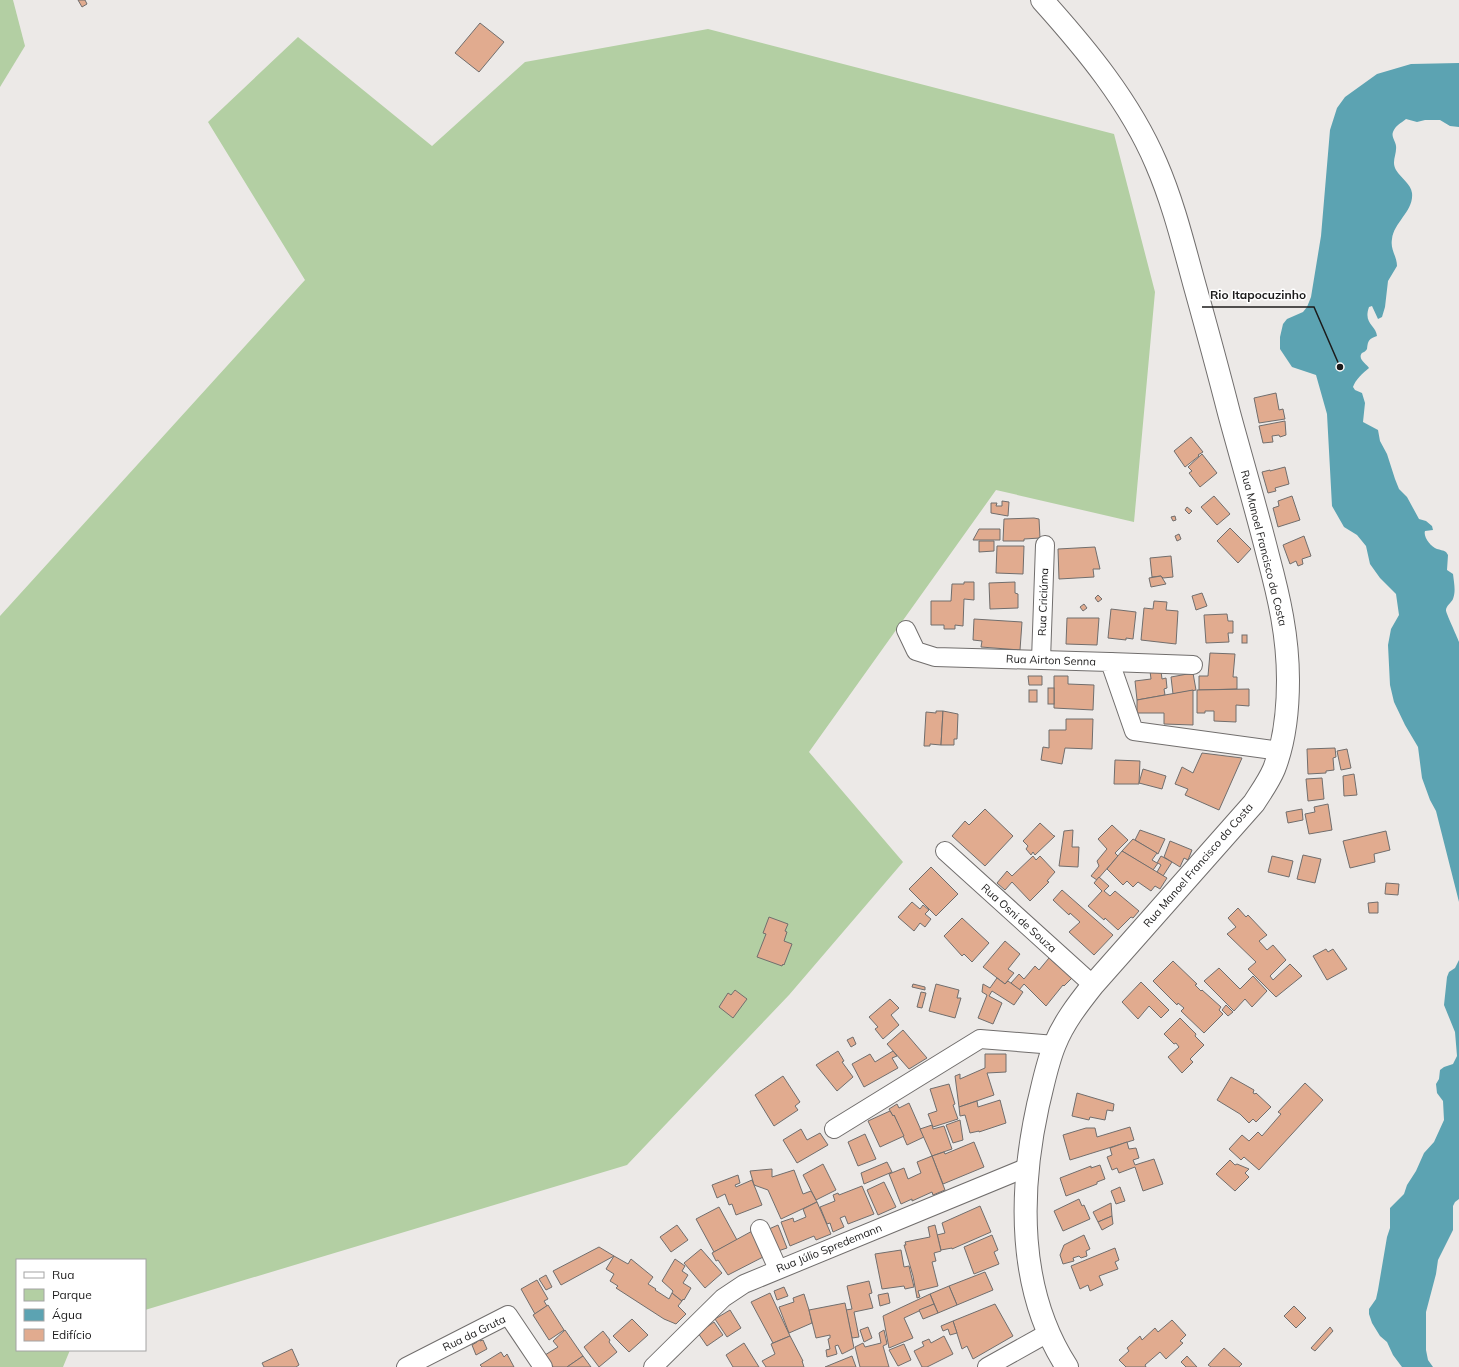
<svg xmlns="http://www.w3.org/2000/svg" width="1459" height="1367" font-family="Mulish,sans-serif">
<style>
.green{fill:#b3cfa3}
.water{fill:#5ca3b2}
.building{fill:#e1ab8f;stroke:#716e6d}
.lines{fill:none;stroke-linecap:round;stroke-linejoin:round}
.street-casing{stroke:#716e6d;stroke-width:20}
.secondary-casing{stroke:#716e6d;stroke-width:24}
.street{stroke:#fff;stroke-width:18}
.secondary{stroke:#fff;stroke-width:22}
.labels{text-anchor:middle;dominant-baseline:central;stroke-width:3;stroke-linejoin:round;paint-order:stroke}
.street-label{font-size:11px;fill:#1c1b1b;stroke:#fff}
.leader{fill:none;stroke:#1c1b1b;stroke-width:1.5}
.callout-dot{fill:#1c1b1b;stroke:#fff;stroke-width:1.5}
.callout-label{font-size:12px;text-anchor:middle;font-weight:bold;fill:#1c1b1b;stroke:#fff;stroke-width:3;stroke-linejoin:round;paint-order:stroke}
</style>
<rect width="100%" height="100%" fill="#ece9e7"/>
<!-- green -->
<g class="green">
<polygon points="0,0 13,0 25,46 0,87"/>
<polygon points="708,29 1114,134 1155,292 1134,522 996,490 809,752 903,862 789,995 627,1165 145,1310 145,1260 17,1260 17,1350 70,1350 63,1367 0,1367 0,616 305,280 208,122 298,37 432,146 525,62"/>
</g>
<!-- water -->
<g class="water">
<path d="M1459,63v64l-9,-1 -10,-6h-15l-8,2 -11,-3c-5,4 -11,7 -13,13 -2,5 3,10 3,14 1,9 -5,15 0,24 5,8 15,14 16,23 2,18 -18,29 -20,46 -2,11 5,17 5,27l-9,15 -3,26 -3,10 -4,2 -6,-13 -3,1c-6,17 7,18 8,29 -8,3 -9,4 -10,13 -1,2 -3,3 -5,4 -5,6 5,11 7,15 -6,5 -14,12 -16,19l2,3 7,3 3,10 -2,19 15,8 2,11 7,13 8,25 4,10 8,8 12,22 7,2 6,5 1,4 -8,1c-2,6 6,16 12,18 3,1 6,1 9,3l2,3 -1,15 6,4c1,9 3,17 0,25 -2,4 -7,7 -7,11 -1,1 11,26 13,32v260l-23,-91 -6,-11 -8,-22 -4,-31 -13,-22 -11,-23 -4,-17 -2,-40 3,-16 8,-14 -3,-21 -16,-16 -10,-14 -4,-18 -9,-11 -13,-8 -12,-21 -5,-92 -11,-39 -24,-8 -12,-18v-12l3,-13 4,-5 16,-7 4,-5 4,-10 10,-61 9,-106 7,-22 8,-11 32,-23 34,-10z"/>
<polygon points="1459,960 1459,1199 1455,1202 1453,1206 1453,1230 1438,1260 1436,1274 1426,1312 1426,1350 1428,1360 1433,1367 1402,1367 1393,1355 1387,1342 1380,1336 1372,1323 1369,1314 1369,1309 1376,1299 1378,1290 1387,1237 1390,1228 1390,1208 1404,1194 1407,1185 1416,1171 1424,1153 1434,1142 1444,1120 1443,1101 1437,1093 1436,1084 1439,1079 1440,1070 1444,1067 1453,1064 1457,1056 1455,1032 1444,1005 1447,977 1449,972 1455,968"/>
</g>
<!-- building -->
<g class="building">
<polygon points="78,0 85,0 87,4 82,7"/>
<polygon points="480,23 504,42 479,72 455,53"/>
<polygon points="1276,393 1279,410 1283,409 1285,419 1259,423 1254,398"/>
<polygon points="1285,421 1286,435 1280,437 1279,435 1272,436 1273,442 1263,443 1259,426"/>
<polygon points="1191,437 1203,452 1198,455 1199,456 1185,467 1174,451"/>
<polygon points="1202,454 1217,473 1200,487 1189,473 1192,471 1188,467"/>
<polygon points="1285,467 1289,484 1275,488 1276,491 1268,493 1262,472 1270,470 1270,471"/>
<polygon points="1214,496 1230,514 1217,525 1201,507"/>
<polygon points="1292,496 1300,520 1278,527 1273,508 1279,506 1278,501"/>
<polygon points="1002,501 1009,502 1008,516 991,513 991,503 997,503 996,506 1002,506"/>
<polygon points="1187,507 1192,511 1189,514 1185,510"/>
<polygon points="1175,516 1176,520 1173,521 1171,517"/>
<polygon points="1034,518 1039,519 1040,538 1024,539 1024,541 1003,541 1004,519"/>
<polygon points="1230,528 1251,549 1238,563 1217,541"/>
<polygon points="979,529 1000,529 1000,540 973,540"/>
<polygon points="1179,534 1181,539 1177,541 1175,536"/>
<polygon points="1304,536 1311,556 1302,559 1303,564 1298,566 1296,561 1290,564 1283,545"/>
<polygon points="979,541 994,541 994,551 979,552"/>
<polygon points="997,546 1024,546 1023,574 996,573"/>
<polygon points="1095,547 1100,569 1093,569 1094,577 1059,579 1058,549"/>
<polygon points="1171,556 1173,577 1163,578 1161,576 1152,577 1150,558"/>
<polygon points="1161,576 1166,584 1151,587 1149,578"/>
<polygon points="964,582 974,582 974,600 964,599 963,626 955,625 955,629 944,629 944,625 931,625 931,601 951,601 952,584 964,584"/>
<polygon points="1015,582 1015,593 1018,594 1018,608 990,609 989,583"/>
<polygon points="1202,593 1207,606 1196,610 1192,596"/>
<polygon points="1098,595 1102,599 1098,602 1095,598"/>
<polygon points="1154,601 1167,602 1166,610 1178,611 1176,644 1141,640 1144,608 1153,609"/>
<polygon points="1084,604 1087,608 1083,611 1080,607"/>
<polygon points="1111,609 1136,612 1133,639 1126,638 1126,640 1108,638"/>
<polygon points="1227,614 1228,621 1233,621 1233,633 1228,633 1229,642 1206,643 1204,615"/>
<polygon points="1067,618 1099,618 1097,645 1066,644"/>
<polygon points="974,619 1022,622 1020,650 981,647 982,641 973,640"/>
<rect x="1242" y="635" width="5" height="8"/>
<polygon points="1210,653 1235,654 1233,677 1237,677 1237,689 1199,690 1199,676 1208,676"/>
<polygon points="1150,671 1161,671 1162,679 1166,678 1167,688 1164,689 1165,695 1137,700 1135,681 1151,679"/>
<polygon points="1193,673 1196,690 1173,694 1171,677"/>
<polygon points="1028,676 1042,676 1042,685 1029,685"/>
<polygon points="1054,676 1068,676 1068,684 1094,685 1093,710 1054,708"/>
<rect x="1048" y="688" width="6" height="16"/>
<polygon points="1249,689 1249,706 1236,705 1236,722 1214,721 1214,711 1205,711 1205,713 1197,713 1197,690"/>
<rect x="1029" y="690" width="8" height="12"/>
<polygon points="1193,690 1193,725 1164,724 1164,713 1137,713 1137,700"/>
<polygon points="936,711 943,711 941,745 930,744 930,746 924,746 926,712 936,713"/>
<polygon points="943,711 958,714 957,739 954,739 954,745 941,745"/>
<polygon points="1066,719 1093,719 1092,749 1065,748 1062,764 1041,760 1043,747 1049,748 1049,730 1066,730"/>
<polygon points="1335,748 1336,757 1333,758 1334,770 1326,771 1326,773 1308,774 1307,749"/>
<polygon points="1347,749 1351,768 1341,770 1337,751"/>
<polygon points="1202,753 1242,758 1219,810 1185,795 1188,789 1175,784 1182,767 1193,773"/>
<polygon points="1115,760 1140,761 1139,784 1114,784"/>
<polygon points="1143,769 1166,776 1162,789 1139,783"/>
<polygon points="1354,774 1357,795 1344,796 1343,776"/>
<polygon points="1322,778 1324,799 1308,801 1306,779"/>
<polygon points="1328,804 1332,830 1309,834 1305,814 1315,812 1314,807"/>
<polygon points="985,809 1013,836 985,866 952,836 965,821 969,825"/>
<polygon points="1302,809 1303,820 1288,823 1286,812"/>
<polygon points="1040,823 1054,836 1055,836 1035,855 1033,852 1031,855 1026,849 1028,846 1023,841"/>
<polygon points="1112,825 1128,840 1115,853 1118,856 1097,880 1091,876 1099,866 1097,861 1107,849 1098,839"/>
<polygon points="1073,830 1072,847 1079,847 1078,867 1059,866 1064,831"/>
<polygon points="1140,830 1165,839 1158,854 1135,840"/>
<polygon points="1386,831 1390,850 1374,854 1375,862 1350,868 1343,841"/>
<polygon points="1133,839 1157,853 1152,860 1157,863 1161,856 1172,862 1163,876 1157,872 1161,865 1158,863 1153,870 1122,851"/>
<polygon points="1170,841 1192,850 1188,860 1184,858 1180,867 1164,857"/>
<polygon points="1122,851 1167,878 1160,889 1155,886 1151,891 1138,882 1133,887 1127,881 1123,885 1107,869"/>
<polygon points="1303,855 1321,859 1315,883 1297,879"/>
<polygon points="1033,856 1036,860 1040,856 1055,872 1047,881 1049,882 1030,901 1012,882 1005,890 997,883 1007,871 1012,876"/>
<polygon points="1272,856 1293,861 1289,877 1268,872"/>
<polygon points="931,867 958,894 936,916 909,889"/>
<polygon points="1099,877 1109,886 1104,891 1110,896 1115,891 1139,911 1133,918 1131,917 1118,930 1105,918 1104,920 1088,906 1102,891 1094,883"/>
<polygon points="1386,883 1399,884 1398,895 1385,894"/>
<polygon points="1062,890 1113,935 1094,955 1069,932 1080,922 1070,913 1069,915 1053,900"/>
<polygon points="912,902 920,909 923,905 929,910 925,914 931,919 925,927 920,923 914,931 898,917"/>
<polygon points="1378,902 1378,913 1369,913 1368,903"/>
<polygon points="1238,908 1246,917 1248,915 1267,935 1259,941 1267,950 1273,945 1286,960 1270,976 1273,980 1290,964 1302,976 1276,997 1248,969 1256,962 1227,934 1236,927 1228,918"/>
<polygon points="769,917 788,924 785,931 787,932 784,941 792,944 784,965 783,964 782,966 757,957 766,934 763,933"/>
<polygon points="962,918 989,943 972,962 964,954 962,956 944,936"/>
<polygon points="1005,941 1020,954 1008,969 1014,973 1005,984 983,967"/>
<polygon points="1326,949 1328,952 1333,949 1347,969 1327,980 1313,956"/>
<polygon points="1049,958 1072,978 1064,986 1063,985 1046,1006 1024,984 1019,990 1011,983 1019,974 1024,979 1035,966 1039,970"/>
<polygon points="1173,961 1197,984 1195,985 1201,991 1202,990 1221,1007 1219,1010 1223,1014 1204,1033 1181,1011 1184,1008 1178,1003 1177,1005 1153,981"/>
<polygon points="1219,968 1240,989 1253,976 1267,991 1252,1007 1245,999 1234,1011 1204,981"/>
<polygon points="997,978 1005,984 1008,981 1023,992 1014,1005 992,991 989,996 1002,1003 993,1024 978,1018 987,995 982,992 983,984 990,988"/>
<polygon points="1141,982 1169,1010 1161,1018 1149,1006 1138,1019 1122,1002"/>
<polygon points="913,984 925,987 925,990 912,987"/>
<polygon points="936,984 959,990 957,998 961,998 955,1018 929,1011"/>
<polygon points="735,990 747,999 733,1018 719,1007 728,993 731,995"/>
<polygon points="921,992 926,993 922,1008 917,1007"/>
<polygon points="890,999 899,1008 891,1015 899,1025 883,1039 875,1029 878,1027 869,1017"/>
<polygon points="1226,1005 1233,1012 1228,1016 1222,1010"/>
<polygon points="1180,1018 1196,1034 1195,1036 1204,1045 1190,1059 1193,1062 1182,1073 1168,1057 1179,1047 1176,1043 1174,1044 1164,1034"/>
<polygon points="903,1030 927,1058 909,1069 887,1044"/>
<polygon points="853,1037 856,1044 851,1047 847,1040"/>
<polygon points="838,1051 844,1061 842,1062 853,1077 837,1091 816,1065"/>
<polygon points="893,1051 897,1056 892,1058 898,1068 864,1087 852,1064 870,1054 875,1062"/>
<polygon points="985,1054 1006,1054 1006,1072 987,1073 994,1095 959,1107 955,1076 960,1074 960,1079 985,1068"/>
<polygon points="783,1076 800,1102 795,1106 798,1110 774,1126 755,1095"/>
<polygon points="1231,1077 1254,1090 1253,1093 1255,1094 1256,1093 1271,1107 1256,1122 1253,1119 1249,1123 1240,1114 1217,1100"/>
<polygon points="1305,1083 1323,1100 1259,1170 1244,1157 1241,1160 1229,1149 1242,1135 1249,1141 1258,1132 1262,1136 1281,1114 1278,1112"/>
<polygon points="949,1084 955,1104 953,1105 958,1119 933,1127 928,1114 937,1111 930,1089"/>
<polygon points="1077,1093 1114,1104 1113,1111 1107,1110 1105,1120 1090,1117 1089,1120 1072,1116"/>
<polygon points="1000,1100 1006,1123 979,1132 979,1131 970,1133 965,1115 960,1116 959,1107 977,1101 978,1107"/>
<polygon points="909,1103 924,1137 907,1145 894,1115 893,1116 889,1109 897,1104 899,1108"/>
<polygon points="890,1111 893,1116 894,1115 904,1136 880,1147 868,1121"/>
<polygon points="960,1120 963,1140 953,1143 946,1125"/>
<polygon points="932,1125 933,1129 944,1126 952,1149 932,1156 920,1129"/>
<polygon points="1130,1127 1134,1140 1070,1160 1063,1135 1086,1128 1095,1128 1097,1137"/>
<polygon points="801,1129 807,1140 820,1133 828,1145 797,1163 783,1140"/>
<polygon points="865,1134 876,1159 858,1166 848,1142"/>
<polygon points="974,1142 984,1167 943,1184 932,1156 944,1152 945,1154"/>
<polygon points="1127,1142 1129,1149 1136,1148 1139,1158 1133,1160 1135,1165 1154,1159 1163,1184 1143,1191 1135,1167 1119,1173 1117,1168 1112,1170 1107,1157 1112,1155 1110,1148"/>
<polygon points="932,1156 945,1190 933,1195 932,1192 912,1201 912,1199 901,1204 889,1174 904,1168 908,1179 921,1173 917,1162"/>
<polygon points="1230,1160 1235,1165 1237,1164 1249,1169 1245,1173 1249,1177 1235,1191 1216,1174"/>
<polygon points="887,1162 892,1172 864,1184 861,1173"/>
<polygon points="823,1164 836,1190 816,1200 803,1175"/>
<polygon points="1100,1165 1105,1179 1097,1182 1097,1184 1066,1196 1060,1178 1091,1166 1091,1168"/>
<polygon points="772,1169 772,1177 794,1170 803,1194 811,1191 817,1202 781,1219 768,1190 754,1185 750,1171"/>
<polygon points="738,1175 740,1183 735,1185 736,1187 752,1180 762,1205 736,1215 732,1204 729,1205 725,1194 717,1198 712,1185"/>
<polygon points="884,1182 896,1207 878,1215 867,1190"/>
<polygon points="862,1186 874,1214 848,1224 845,1216 840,1218 844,1227 833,1232 830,1223 827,1224 820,1207 835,1201 833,1195 838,1193 839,1195"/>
<polygon points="1120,1187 1125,1201 1116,1204 1111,1191"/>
<polygon points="1079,1199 1082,1206 1084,1205 1090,1219 1063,1231 1054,1211"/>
<polygon points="817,1202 831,1234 816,1240 814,1236 790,1246 781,1222 793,1218 794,1222 806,1217 803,1209"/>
<polygon points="1111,1203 1112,1216 1098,1222 1093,1212"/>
<polygon points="980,1206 991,1232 952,1249 952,1248 941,1250 937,1235 945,1233 942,1223"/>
<polygon points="719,1207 737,1240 714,1252 696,1219"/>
<polygon points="1112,1216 1113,1224 1102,1230 1098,1222"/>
<polygon points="677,1225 688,1240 671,1252 660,1237"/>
<polygon points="778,1225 787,1248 778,1251 769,1229"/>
<polygon points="935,1225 941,1251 934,1253 936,1261 932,1262 938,1286 918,1291 920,1297 917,1298 913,1276 904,1245 906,1245 905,1242 930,1237 928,1227"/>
<polygon points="754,1230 765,1256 728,1275 718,1260 716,1261 712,1253"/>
<polygon points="992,1235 998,1250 994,1252 999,1264 974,1274 964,1247"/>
<polygon points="1084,1235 1090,1249 1086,1251 1087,1256 1081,1258 1079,1256 1073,1258 1074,1261 1063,1264 1060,1255 1064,1245"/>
<polygon points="599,1247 614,1256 561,1285 553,1271"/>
<polygon points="1115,1248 1119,1260 1115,1262 1118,1269 1099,1276 1103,1285 1090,1291 1088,1285 1080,1289 1071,1266"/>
<polygon points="701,1249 722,1273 705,1288 684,1263"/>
<polygon points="901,1250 904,1267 909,1266 914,1287 905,1289 904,1286 882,1289 875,1254"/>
<polygon points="614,1256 628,1264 631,1259 653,1277 648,1284 656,1289 655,1290 669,1299 672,1293 682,1301 678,1306 686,1314 676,1324 664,1319 616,1288 618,1286 610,1281 614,1274 606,1269"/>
<polygon points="675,1259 685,1266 682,1271 688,1275 683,1283 691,1288 684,1300 683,1299 682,1301 672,1293 673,1291 662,1281"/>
<polygon points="985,1272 993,1290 957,1305 949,1286"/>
<polygon points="546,1275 552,1287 546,1290 539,1279"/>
<polygon points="537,1280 548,1299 544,1301 547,1306 535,1314 521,1289"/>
<polygon points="869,1281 872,1293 869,1294 873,1308 854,1312 859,1337 852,1338 846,1310 852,1309 847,1286"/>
<polygon points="949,1286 957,1305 938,1313 930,1294"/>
<polygon points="784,1287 788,1296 777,1300 774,1291"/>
<polygon points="770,1293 790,1336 773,1343 751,1302"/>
<polygon points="888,1293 890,1303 880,1306 878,1295"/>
<polygon points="804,1294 809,1310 812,1323 789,1333 779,1307 794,1302 793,1298"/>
<polygon points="930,1294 934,1304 904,1318 913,1338 889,1348 883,1316"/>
<polygon points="845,1303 854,1348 842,1354 838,1345 835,1346 837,1354 827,1357 826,1350 830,1349 828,1339 830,1338 830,1335 816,1338 809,1310"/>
<polygon points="934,1304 938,1313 923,1319 919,1310"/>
<polygon points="995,1304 1013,1336 973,1359 967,1346 962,1349 953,1321"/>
<polygon points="548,1305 564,1330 549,1340 533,1315"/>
<polygon points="1294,1306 1306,1318 1296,1328 1284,1316"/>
<polygon points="730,1310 741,1328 727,1337 715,1319"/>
<polygon points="632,1319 648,1335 629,1352 613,1336"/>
<polygon points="1172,1320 1186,1335 1180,1341 1183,1343 1166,1359 1160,1352 1145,1365 1146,1367 1126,1367 1119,1360 1129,1351 1127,1348 1140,1336 1142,1340 1155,1328 1158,1332"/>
<polygon points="953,1321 957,1333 950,1335 948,1329 943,1331 941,1326"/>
<polygon points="714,1322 723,1335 707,1346 698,1333"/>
<polygon points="868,1327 872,1338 864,1342 860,1330"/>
<polygon points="1330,1327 1333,1331 1315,1351 1311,1348"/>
<polygon points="565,1330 583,1356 567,1367 553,1367 545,1355 558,1347 553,1341"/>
<polygon points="884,1330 887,1344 883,1346 889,1367 860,1367 855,1347 863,1343 865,1347 881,1343 879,1333"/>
<polygon points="603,1331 610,1340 609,1342 617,1352 599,1367 584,1347"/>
<polygon points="790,1336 803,1361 802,1361 804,1367 766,1367 762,1361 775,1354 771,1344"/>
<polygon points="944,1336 953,1354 927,1367 922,1367 914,1351 924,1346 922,1342 929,1339 931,1343"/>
<polygon points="480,1339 480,1341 483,1340 487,1349 476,1355 472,1345 477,1342 477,1341"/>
<polygon points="744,1343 759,1367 733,1367 726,1355"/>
<polygon points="904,1344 911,1360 898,1366 889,1350"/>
<polygon points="1224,1348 1242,1364 1239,1367 1211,1367 1208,1365"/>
<polygon points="292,1349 299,1365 296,1367 264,1367 262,1363"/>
<polygon points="501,1352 504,1357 507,1354 514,1367 482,1367 480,1365"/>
<polygon points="583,1356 591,1367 567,1367"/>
<polygon points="852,1356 856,1367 825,1367"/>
<polygon points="1187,1356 1197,1367 1186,1367 1181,1362"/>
</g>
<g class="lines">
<defs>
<g id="street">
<polyline points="906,630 916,651 935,657 1110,662 1134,731 1280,751"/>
<polyline points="1041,660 1045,545"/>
<polyline points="1110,662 1193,665"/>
<polyline points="945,851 1093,985"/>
<polyline points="834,1129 980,1039 1055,1045"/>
<polyline points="760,1229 778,1269"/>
<polyline points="406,1367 508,1315 543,1367"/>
<polyline points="653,1367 723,1298 744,1284 1028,1167"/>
<polyline points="987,1367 1048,1333"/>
</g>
<path id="secondary" d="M1042,0c44,49 88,102 114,163 17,39 27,80 38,120 12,43 24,87 35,130 13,48 27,95 39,143 11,41 20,80 20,124 0,29 -3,61 -14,89 -5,12 -13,23 -20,34l-161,182c-15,19 -29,37 -38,59 -8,19 -12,41 -17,61 -19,87 -21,185 29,262"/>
</defs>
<!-- street casing -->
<use href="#street" class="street-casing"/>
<!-- secondary casing -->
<use href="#secondary" class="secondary-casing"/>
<!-- street -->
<use href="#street" class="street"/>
<!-- secondary -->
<use href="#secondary" class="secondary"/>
</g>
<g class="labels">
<!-- street labels -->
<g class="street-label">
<text transform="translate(1264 548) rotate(76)">Rua Manoel Francisco da Costa</text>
<text transform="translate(1043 602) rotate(-88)">Rua Criciúma</text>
<text transform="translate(1051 660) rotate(2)">Rua Airton Senna</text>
<text transform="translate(1198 865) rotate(-49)">Rua Manoel Francisco da Costa</text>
<text transform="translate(1019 918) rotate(42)">Rua Osni de Souza</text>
<text transform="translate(829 1248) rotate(-22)">Rua Júlio Spredemann</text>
<text transform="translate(474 1333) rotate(-26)">Rua da Gruta</text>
</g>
</g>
<!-- callouts -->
<path class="leader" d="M1340 367L1314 307H1202"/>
<circle class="callout-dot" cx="1340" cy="367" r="4"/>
<g class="callout-label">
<text x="1258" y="299">Rio Itapocuzinho</text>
</g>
<!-- legend -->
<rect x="16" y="1259" width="130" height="92" fill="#ffffff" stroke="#a4a4a4"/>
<rect x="24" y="1272" width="20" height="6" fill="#ffffff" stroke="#a4a4a4"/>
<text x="52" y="1279" font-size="12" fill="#1c1b1b">Rua</text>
<rect x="24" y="1289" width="20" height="12" fill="#b3cfa3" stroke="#a4a4a4"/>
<text x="52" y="1299" font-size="12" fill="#1c1b1b">Parque</text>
<rect x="24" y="1309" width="20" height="12" fill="#5ca3b2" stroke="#a4a4a4"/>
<text x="52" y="1319" font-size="12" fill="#1c1b1b">Água</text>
<rect x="24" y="1329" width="20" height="12" fill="#e1ab8f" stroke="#a4a4a4"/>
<text x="52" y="1339" font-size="12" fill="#1c1b1b">Edifício</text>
</svg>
